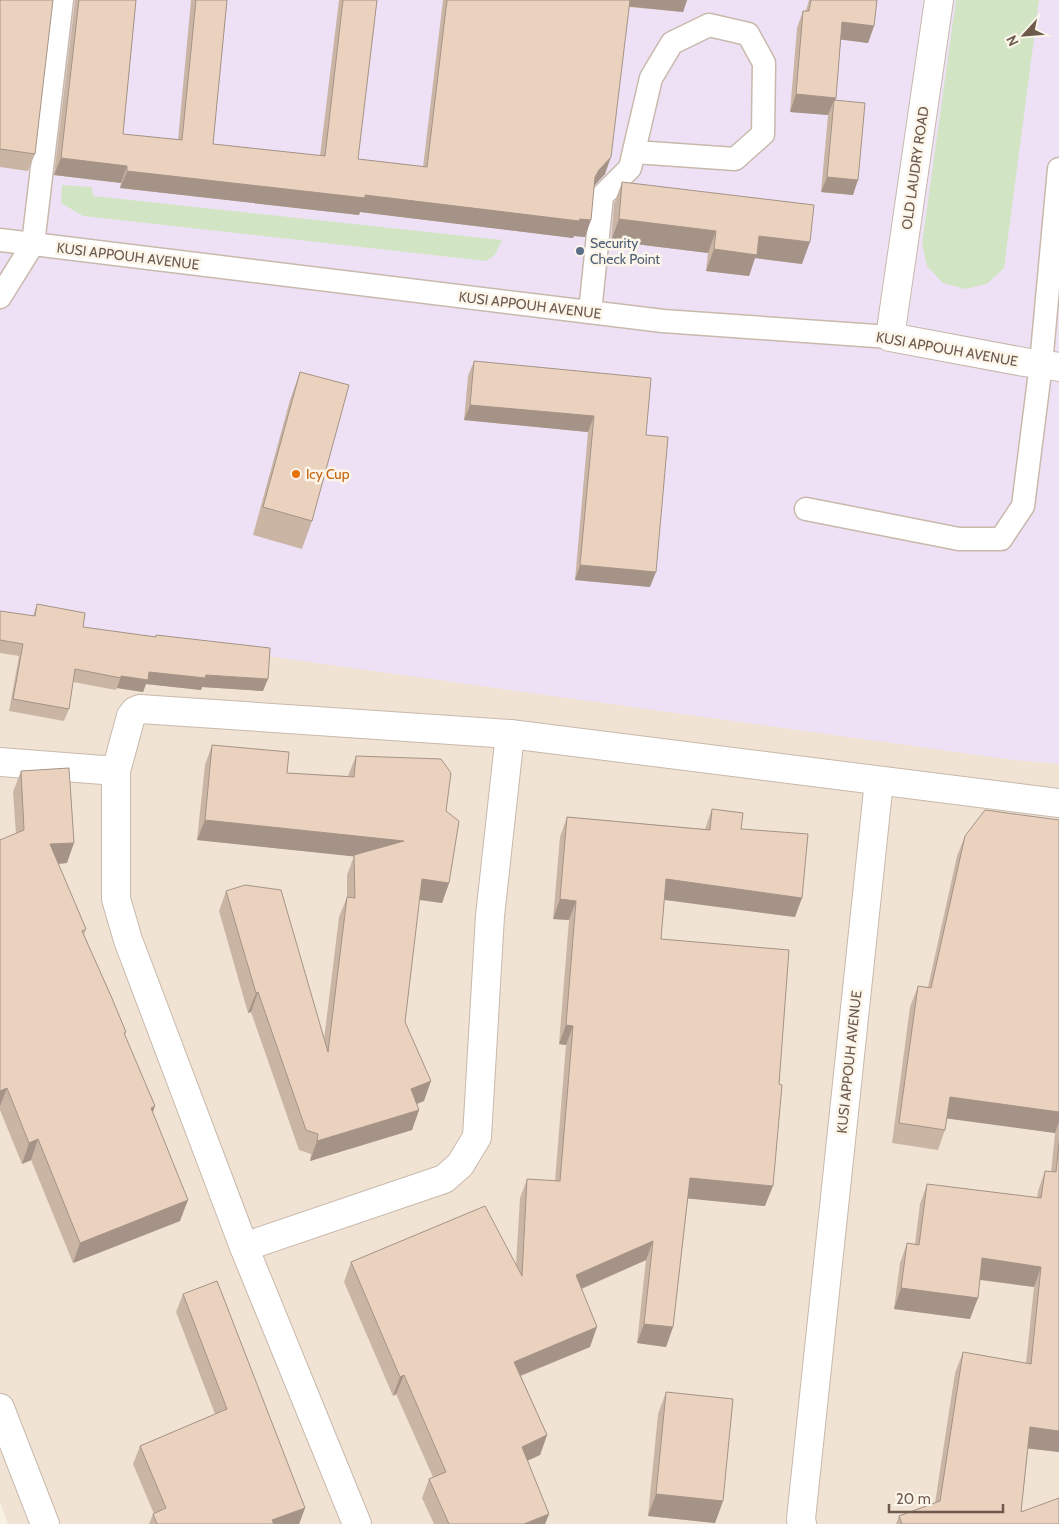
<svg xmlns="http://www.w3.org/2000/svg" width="1059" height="1524" font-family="Cabin,sans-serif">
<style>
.residential{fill:#f0e3d3}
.education{fill:#eee1f5}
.green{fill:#d1e5c4}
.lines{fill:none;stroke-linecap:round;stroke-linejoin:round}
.service-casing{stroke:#c8b9ac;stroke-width:25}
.minor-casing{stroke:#c8b9ac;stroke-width:30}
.service{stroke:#fff;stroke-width:22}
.minor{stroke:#fff;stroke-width:28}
.wall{fill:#cab5a4}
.shaded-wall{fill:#a49386}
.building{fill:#ebd2bf;stroke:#a49386}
.service-dot{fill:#5c6f8a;stroke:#fcf5ea;stroke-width:2}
.food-dot{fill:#e8710a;stroke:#fcf5ea;stroke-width:2}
.labels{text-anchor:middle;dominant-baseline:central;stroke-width:5;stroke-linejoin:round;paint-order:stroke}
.street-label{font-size:14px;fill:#6e5a4d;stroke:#fcf5ea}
.service-label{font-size:14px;fill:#4e5e75;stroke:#fcf5ea;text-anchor:start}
.food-label{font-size:14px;fill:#c56008;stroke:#fcf5ea;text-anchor:start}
</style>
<rect width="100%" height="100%" fill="#f9f1e4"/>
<!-- residential -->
<polygon class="residential" points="0,0 1059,0 1059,1524 8,1524 0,1503"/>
<!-- education -->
<polygon class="education" points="0,0 1059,0 1059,764 1014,760 0,619"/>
<!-- green -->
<g class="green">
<polygon points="956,0 1039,0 1004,268 987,284 965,289 943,283 927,266 922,244"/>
<polygon points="62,185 92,187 93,196 502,240 495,255 486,261 83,216 61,203"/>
</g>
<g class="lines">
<defs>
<g id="service">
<polyline points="0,240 663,321 890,337"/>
<polyline points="0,297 33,244 62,0"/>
<polyline points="590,312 602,196 630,168 651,78 672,43 709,25 748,34 764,63 763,134 735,159 635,152"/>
<polyline points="806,509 959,539 1001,539 1023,506 1041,364 1059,169"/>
</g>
<g id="minor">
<polyline points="939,0 890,337 1024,362 1059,367"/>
<polyline points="0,762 116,771"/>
<polyline points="244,1247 444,1179 460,1165 477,1137 490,916 510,734"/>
<polyline points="0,1408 45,1524"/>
<polyline points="357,1524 244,1247 128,940 116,899 116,771 131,716 135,711 140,709 510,734 1059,803"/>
<polyline points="802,1524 801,1519 879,781"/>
</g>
</defs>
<!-- service casing -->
<use href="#service" class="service-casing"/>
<!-- minor casing -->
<use href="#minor" class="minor-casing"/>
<!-- service -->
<use href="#service" class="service"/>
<!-- minor -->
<use href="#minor" class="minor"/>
</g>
<!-- wall -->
<g class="wall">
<polygon points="0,0 35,154 28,171 0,167"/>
<polygon points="75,0 136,0 123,134 178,140 191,0 227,0 213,144 320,156 339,0 377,0 358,159 423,167 443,0 687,0 683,12 629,7 605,174 594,185 585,237 574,236 573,238 360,212 359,215 120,188 121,183 54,175"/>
<polygon points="809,0 877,0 874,26 868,43 841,39 835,100 853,195 821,192 828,115 790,112 797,28 803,11 806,11"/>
<polygon points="622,182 802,264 755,258 749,276 706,271 708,253 611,241 614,204"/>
<polygon points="474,361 646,435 650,587 575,580 588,432 464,420 468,376"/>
<polygon points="300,372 312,521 302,549 253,535 290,400"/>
<polygon points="37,604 83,627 263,691 202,687 201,690 146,684 143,692 117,688 116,690 73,682 69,709 64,721 9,711 19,656 0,653 0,611 33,616"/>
<polygon points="212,745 287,773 348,776 356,756 446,811 449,883 442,903 419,900 405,1022 424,1101 417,1104 419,1110 412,1130 310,1161 311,1154 299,1150 251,1012 248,1013 219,911 226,891 324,1040 339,917 347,897 347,875 354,856 197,840 205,765"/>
<polygon points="21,771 67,863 58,864 86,929 84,935 126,1032 125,1035 153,1113 180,1221 73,1263 31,1160 22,1164 0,1110 0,840 16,834 13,792"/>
<polygon points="712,809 741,829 795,917 664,900 661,939 765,1206 688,1198 673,1327 666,1347 637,1343 646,1260 582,1289 590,1347 521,1376 547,1435 540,1455 527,1461 549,1514 545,1524 434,1524 422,1498 429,1479 433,1477 396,1394 393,1396 344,1282 351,1262 516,1265 520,1198 527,1179 555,1181 566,1045 559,1044 569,920 553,919 560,837 567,817 705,829"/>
<polygon points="1059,820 1059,1452 1028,1448 1021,1512 1059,1524 896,1524 899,1516 935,1503 955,1373 963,1352 1026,1363 1034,1287 980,1280 970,1319 894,1309 900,1263 907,1243 915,1244 920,1204 927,1184 1037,1198 1038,1191 1045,1171 1051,1172 1055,1133 947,1118 945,1130 938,1150 892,1143 910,1007 918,986 928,987 957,856 965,836"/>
<polygon points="183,1294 305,1508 299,1524 149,1524 153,1514 154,1514 133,1464 140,1446 215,1414 176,1312"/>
<polygon points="666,1392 723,1501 715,1523 648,1516 658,1414"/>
</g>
<!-- shaded-wall -->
<g class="shaded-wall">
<polygon points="628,0 687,0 683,12 625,6"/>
<polygon points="842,22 874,26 868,43 836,39"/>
<polygon points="796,94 836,98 833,107 834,100 828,115 790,112"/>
<polygon points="611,157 605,174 593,187 595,177 599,170"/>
<polygon points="61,158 127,166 121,183 54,175"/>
<polygon points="127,171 365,195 591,220 585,237 574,236 573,238 360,212 359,215 120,188"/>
<polygon points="827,177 858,180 853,195 821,192"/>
<polygon points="619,219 716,231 708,253 611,241"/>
<polygon points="759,236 810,242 802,264 755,258 749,276 706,271 714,249"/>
<polygon points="470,405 594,416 588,432 464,420"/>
<polygon points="580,565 656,572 650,587 575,580"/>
<polygon points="149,672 206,675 268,679 263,691 202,687 201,690 146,684 143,692 117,688 121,676"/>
<polygon points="205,820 404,841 397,861 197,840"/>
<polygon points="74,843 67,863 42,865 50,844"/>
<polygon points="422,879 449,883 442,903 414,899"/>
<polygon points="666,879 802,898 795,917 659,899"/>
<polygon points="560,899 576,901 569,920 553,919"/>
<polygon points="258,992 251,1012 248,1013 256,993"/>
<polygon points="566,1025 573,1026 566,1045 559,1044"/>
<polygon points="431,1081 424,1101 404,1109 411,1089"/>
<polygon points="7,1088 0,1106 0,1091"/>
<polygon points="950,1097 1059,1112 1059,1122 1055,1133 943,1118"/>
<polygon points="155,1106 148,1127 151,1108"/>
<polygon points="419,1110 412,1130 310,1161 317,1141"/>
<polygon points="38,1139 31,1160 22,1164 29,1143"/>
<polygon points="690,1178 773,1186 765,1206 683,1198"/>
<polygon points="188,1200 180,1221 73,1263 80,1243"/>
<polygon points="653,1241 646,1260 569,1294 576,1275"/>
<polygon points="982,1258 1041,1267 1034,1287 975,1279"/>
<polygon points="901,1288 978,1298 970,1319 894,1309"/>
<polygon points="644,1324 673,1327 666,1347 637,1343"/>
<polygon points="597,1327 590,1347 507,1381 514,1362"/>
<polygon points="404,1375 396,1394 393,1396 400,1377"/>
<polygon points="1030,1427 1059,1431 1059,1452 1023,1448"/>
<polygon points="547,1435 540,1455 515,1466 522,1447"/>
<polygon points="656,1494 723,1501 715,1523 648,1516"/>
<polygon points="305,1508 299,1524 271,1524 272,1520"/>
<polygon points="549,1514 545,1524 524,1524"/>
</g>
<!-- building -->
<g class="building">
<polygon points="0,0 53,0 35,154 0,149"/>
<polygon points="79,0 136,0 123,134 182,140 196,0 227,0 213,144 325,156 343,0 377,0 358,159 427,167 447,0 630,0 611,157 599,170 595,177 591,220 580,219 579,221 365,195 365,198 127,171 127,166 61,158"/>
<polygon points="811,0 877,0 874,26 842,22 836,98 796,94 803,11 809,11"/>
<polygon points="834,100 865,103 858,180 827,177"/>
<polygon points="622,182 814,205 810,242 759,236 757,255 714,249 716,231 619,219"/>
<polygon points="474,361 651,378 646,435 668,437 656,572 580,565 594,416 470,405"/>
<polygon points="300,372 349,385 312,521 263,507"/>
<polygon points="37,604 85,613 83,627 156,637 156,635 270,648 268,679 206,675 205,678 149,672 148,680 121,676 121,678 75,669 69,709 13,699 23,644 0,640 0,611 35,616"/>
<polygon points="212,745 289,752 287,773 354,777 356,756 441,759 451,773 446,811 459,821 449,883 422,879 405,1022 431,1081 411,1089 419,1110 317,1141 318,1134 306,1130 258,992 256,993 226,891 245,885 281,890 328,1052 347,897 355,898 354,855 404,841 205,820"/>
<polygon points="69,768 74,843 50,844 86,929 82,931 111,996 126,1032 124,1033 155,1106 151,1108 188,1200 80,1243 38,1139 29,1143 7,1088 0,1091 0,840 24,830 21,771"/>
<polygon points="712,809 743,813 741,829 808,834 802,898 666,879 661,939 789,950 779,1084 782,1085 773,1186 690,1178 673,1327 644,1324 653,1241 576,1275 597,1327 514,1362 547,1435 522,1447 549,1514 524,1524 449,1524 429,1479 446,1472 404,1375 400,1377 351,1262 485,1206 522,1276 527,1179 560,1181 573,1026 566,1025 576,901 560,899 567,817 710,830"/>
<polygon points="985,810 1059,820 1059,1112 950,1097 945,1130 899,1123 918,986 931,988 965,836"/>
<polygon points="1059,1143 1059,1431 1030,1427 1021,1512 1059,1498 1059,1524 902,1524 899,1516 940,1501 963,1352 1031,1364 1041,1267 982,1258 978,1298 901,1288 907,1243 919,1245 927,1184 1041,1198 1045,1171 1056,1172"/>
<polygon points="217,1281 305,1508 272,1520 274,1524 157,1524 153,1514 166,1508 140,1446 227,1409 183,1294"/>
<polygon points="666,1392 733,1399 723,1501 656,1494"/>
</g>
<!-- markers -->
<circle class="service-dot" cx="580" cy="251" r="5"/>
<circle class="food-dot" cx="296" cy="474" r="5"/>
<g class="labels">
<!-- street labels -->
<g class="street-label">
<text transform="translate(915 168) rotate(-82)">OLD LAUDRY ROAD</text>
<text transform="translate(128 256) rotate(7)">KUSI APPOUH AVENUE</text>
<text transform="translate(530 305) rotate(7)">KUSI APPOUH AVENUE</text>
<text transform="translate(947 349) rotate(10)">KUSI APPOUH AVENUE</text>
<text transform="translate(849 1062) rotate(-84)">KUSI APPOUH AVENUE</text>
</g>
<!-- service labels -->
<g class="service-label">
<text x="590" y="243">Security<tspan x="590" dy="16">Check Point</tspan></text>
</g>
<!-- food labels -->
<g class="food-label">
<text x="306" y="474">Icy Cup</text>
</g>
</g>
<!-- north arrow -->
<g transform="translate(1024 35) rotate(244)" stroke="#fcf5ea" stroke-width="4" paint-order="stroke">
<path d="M0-4L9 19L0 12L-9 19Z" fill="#6e5a4d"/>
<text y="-8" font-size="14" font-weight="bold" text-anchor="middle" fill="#6e5a4d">N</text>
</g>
<!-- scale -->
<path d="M889 1504v8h114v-8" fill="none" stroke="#6e5a4d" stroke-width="2.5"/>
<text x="896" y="1504" font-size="15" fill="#6e5a4d" stroke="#fcf5ea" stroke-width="4" paint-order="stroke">20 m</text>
</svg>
